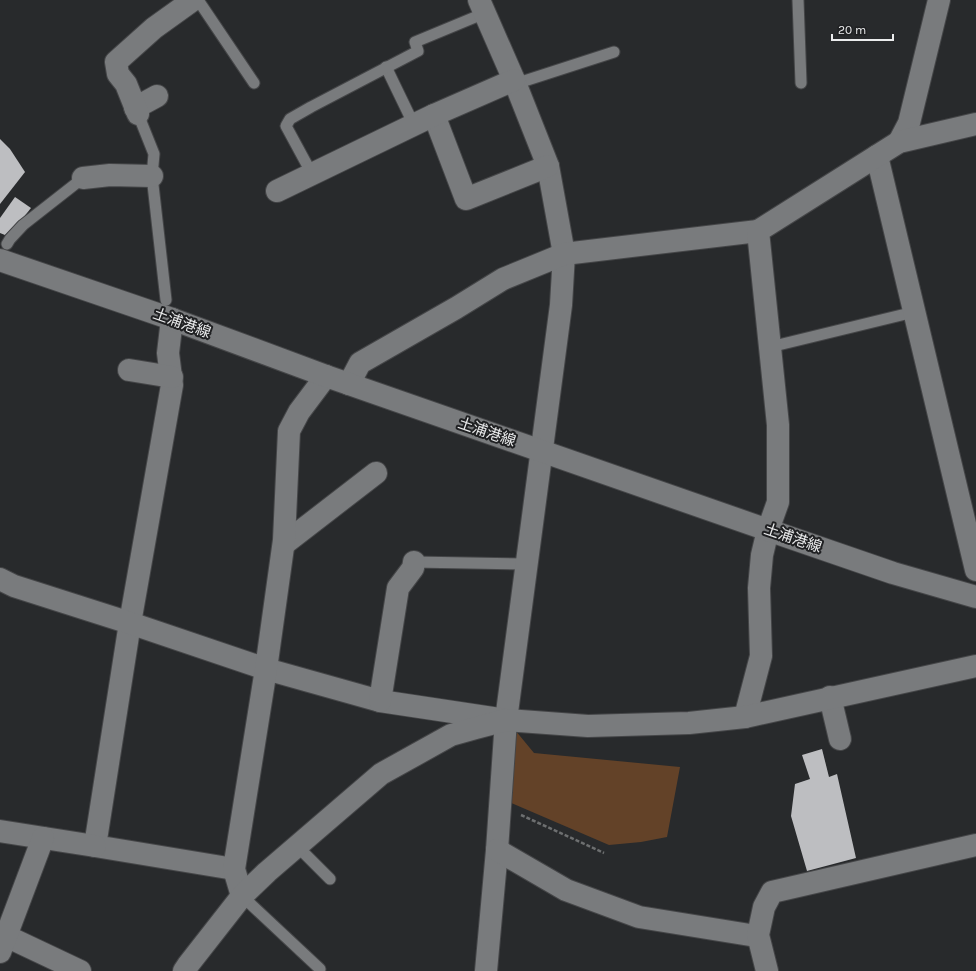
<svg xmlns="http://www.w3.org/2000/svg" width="976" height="971" font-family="Karla,'Noto Sans JP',sans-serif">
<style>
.green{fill:#634228}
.building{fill:#bdbec1}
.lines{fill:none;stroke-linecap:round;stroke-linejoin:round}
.service-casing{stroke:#454648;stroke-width:13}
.minor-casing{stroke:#454648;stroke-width:24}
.tertiary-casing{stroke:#454648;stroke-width:24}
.secondary-casing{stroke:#454648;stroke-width:24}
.path{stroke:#6d6f70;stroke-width:2.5;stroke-dasharray:4 2;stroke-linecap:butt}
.service{stroke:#797b7d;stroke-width:11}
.minor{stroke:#797b7d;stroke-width:22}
.tertiary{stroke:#797b7d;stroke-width:22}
.secondary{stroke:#797b7d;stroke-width:22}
.labels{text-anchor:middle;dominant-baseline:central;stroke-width:4;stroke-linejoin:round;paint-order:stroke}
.street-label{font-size:15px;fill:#ebeced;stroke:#1f2022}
</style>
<rect width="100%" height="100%" fill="#282a2c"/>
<!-- green -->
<polygon class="green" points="515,730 534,753 680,767 667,837 641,842 609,845 509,802"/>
<!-- building -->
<g class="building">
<polygon points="0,139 10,149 25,172 0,204"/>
<polygon points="15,197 31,208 23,218 5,235 0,233 0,218"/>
<polygon points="822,749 829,777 837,774 856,858 807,871 791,816 795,784 810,779 802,755"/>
</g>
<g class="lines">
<defs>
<g id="service">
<polyline points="198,0 254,83"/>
<polyline points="798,0 801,83"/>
<polyline points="386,67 414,125"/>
<polyline points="515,84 614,52"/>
<polyline points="138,114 154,154 152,176 166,300"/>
<polyline points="312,174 286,126 290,119 311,107 418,51 415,42 485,13"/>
<polyline points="7,244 10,239 23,225 83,178"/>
<polyline points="770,347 914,312"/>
<polyline points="414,562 527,564"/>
<polyline points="297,846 330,879"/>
<polyline points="242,896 320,969"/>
</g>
<g id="minor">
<polyline points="479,0 514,80 548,166 564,254 561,305 506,720 497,850 486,971"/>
<polyline points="135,108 157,96"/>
<polyline points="138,114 126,84 118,74 116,62 154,28 193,0"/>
<polyline points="434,115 466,199 548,166"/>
<polyline points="899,142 909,123 939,0"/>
<polyline points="877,156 976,570"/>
<polyline points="83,178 110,175 152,176"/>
<polyline points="277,191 434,115 514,80"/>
<polyline points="172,319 168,353 172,385 130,623 95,846 234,869"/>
<polyline points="129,370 172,377"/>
<polyline points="349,384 360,363 456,308 503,279 564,254 758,231"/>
<polyline points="284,544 376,473"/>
<polyline points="0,579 14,586 130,623 266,669 380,701 506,720"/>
<polyline points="830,697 840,739"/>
<polyline points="380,701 398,588 413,568 414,562"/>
<polyline points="745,717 761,656 759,588 762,555 768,530 778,502 778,425 758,231 899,142 976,124"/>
<polyline points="0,831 95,846"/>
<polyline points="497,850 566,890 639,917 750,935 758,935"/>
<polyline points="242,896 234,869 266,669 284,540 289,431 299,412 326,376"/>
<polyline points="6,936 80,971"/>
<polyline points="0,952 43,838"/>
<polyline points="767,971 758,935 764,907 772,892 976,845"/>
</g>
<polyline id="tertiary" points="184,971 188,965 242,896 267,872 381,774 451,735 476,728 506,720 588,726 689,723 745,717 976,666"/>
<polyline id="secondary" points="0,260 172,319 326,376 768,530 893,573 976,597"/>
</defs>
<!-- service casing -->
<use href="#service" class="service-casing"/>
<!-- minor casing -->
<use href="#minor" class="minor-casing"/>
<!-- tertiary casing -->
<use href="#tertiary" class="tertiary-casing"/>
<!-- secondary casing -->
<use href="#secondary" class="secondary-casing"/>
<!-- path -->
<polyline class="path" points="521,815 604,853"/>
<!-- service -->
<use href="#service" class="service"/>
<!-- minor -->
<use href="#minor" class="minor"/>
<!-- tertiary -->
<use href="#tertiary" class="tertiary"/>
<!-- secondary -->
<use href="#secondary" class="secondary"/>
</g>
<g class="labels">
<!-- street labels -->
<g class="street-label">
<text transform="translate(182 323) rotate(20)">土浦港線</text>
<text transform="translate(487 432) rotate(19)">土浦港線</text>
<text transform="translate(793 538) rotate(19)">土浦港線</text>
</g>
</g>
<!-- scale -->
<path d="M832 34v6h61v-6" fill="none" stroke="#ebeced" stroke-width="2"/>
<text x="838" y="34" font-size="12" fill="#ebeced" stroke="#1f2022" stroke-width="3" paint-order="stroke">20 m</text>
</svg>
